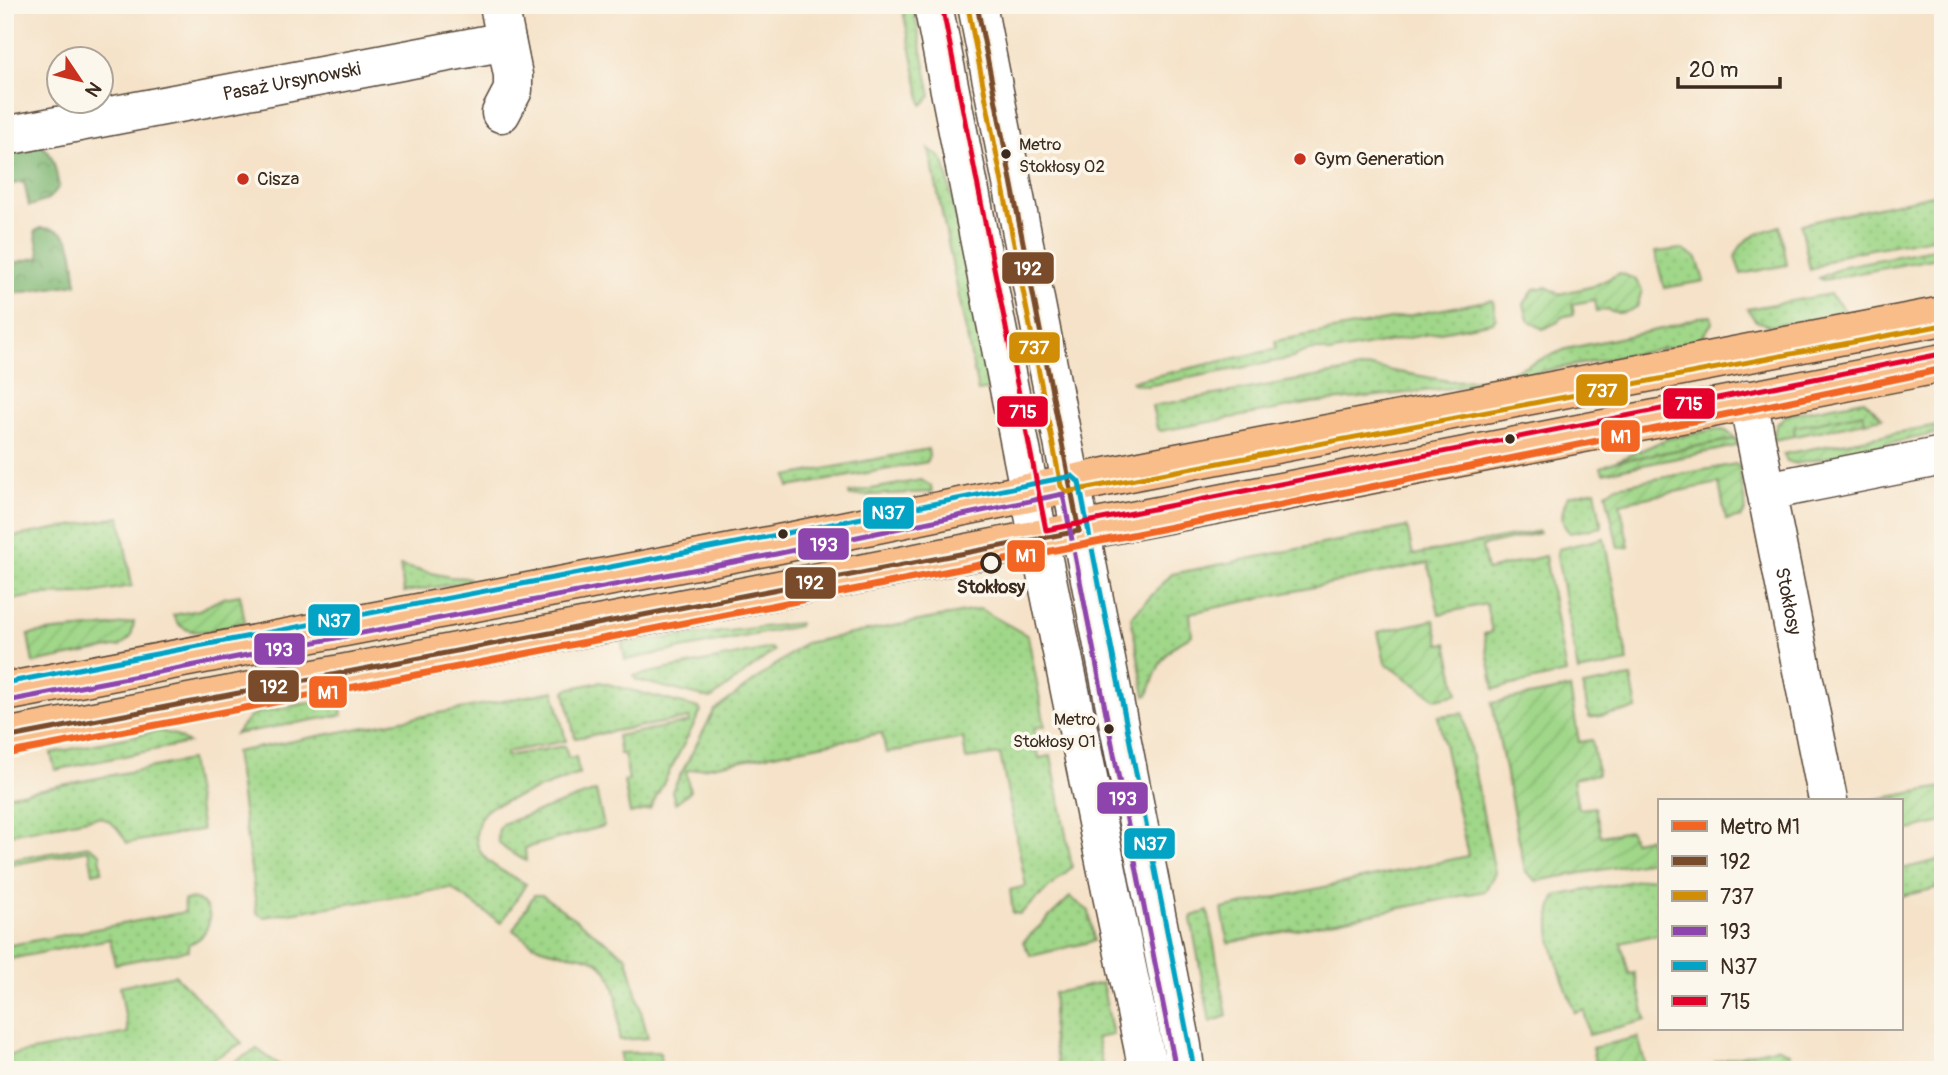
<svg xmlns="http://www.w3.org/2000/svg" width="1948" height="1075" font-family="Pangolin,sans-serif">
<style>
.grass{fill:url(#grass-dots);stroke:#6e8054;stroke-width:2}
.forest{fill:url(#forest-crowns);stroke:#5e714a;stroke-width:2}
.garden{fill:url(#garden-furrows);stroke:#6e8054;stroke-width:2}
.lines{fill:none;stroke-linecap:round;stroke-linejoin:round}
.minor-casing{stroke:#574638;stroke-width:41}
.major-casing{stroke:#574638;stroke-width:41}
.minor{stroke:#fff;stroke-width:38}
.major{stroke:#f8bd89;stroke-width:38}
.bus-1-casing{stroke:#fbf7ec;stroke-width:10}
.bus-2-casing{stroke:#fbf7ec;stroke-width:10}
.bus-3-casing{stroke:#fbf7ec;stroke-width:10}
.bus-4-casing{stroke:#fbf7ec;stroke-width:10}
.bus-5-casing{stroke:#fbf7ec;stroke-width:10}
.bus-1{stroke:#7a4b2a;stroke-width:5}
.bus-2{stroke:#d18d06;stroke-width:5}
.bus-3{stroke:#8e44ad;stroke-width:5}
.bus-4{stroke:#03a3c5;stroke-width:5}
.bus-5{stroke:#e4002b;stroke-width:5}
.metro-1-casing{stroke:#fbf7ec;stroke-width:12}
.metro-1{stroke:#f26522;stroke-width:7}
.bus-dot{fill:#3b2a1e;stroke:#fbf7ec;stroke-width:2.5}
.poi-dot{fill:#c8321e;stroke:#fbf7ec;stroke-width:2.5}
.stop-dot{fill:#fbf7ec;stroke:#3b2a1e;stroke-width:3.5}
.labels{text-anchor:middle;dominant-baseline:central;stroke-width:7;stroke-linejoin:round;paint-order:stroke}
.bus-label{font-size:17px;fill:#3b2a1e;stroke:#fbf7ec;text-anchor:start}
.street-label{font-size:19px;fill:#3b2a1e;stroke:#fbf7ec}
.poi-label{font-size:19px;fill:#3b2a1e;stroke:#fbf7ec;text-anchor:start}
.stop-label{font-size:19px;font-weight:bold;fill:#3b2a1e;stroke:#fbf7ec}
.line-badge{stroke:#fbf7ec;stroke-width:2.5}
.badge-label{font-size:19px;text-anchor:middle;font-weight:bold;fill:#fff}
</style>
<defs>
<pattern id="grass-dots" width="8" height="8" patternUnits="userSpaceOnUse" patternTransform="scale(1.75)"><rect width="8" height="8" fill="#a0d789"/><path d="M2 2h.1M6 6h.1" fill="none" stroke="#8bb976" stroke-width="1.8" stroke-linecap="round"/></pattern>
<pattern id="forest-crowns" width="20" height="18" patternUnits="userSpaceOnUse" patternTransform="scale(1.75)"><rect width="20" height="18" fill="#80b875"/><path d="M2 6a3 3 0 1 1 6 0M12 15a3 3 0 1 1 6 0" fill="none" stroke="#6a965f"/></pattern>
<pattern id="garden-furrows" width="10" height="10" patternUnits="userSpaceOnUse" patternTransform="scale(1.75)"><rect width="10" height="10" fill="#a0d789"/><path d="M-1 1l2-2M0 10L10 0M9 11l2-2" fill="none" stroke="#8bb976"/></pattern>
</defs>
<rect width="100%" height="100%" fill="#fbf7ec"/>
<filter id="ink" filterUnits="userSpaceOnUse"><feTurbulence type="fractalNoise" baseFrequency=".0143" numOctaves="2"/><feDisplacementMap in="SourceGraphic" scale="14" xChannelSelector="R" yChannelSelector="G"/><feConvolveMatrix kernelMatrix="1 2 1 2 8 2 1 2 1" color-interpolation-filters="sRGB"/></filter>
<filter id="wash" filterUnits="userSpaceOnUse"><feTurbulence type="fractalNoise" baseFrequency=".00686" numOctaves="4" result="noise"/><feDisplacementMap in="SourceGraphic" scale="28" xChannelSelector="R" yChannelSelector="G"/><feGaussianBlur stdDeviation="1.57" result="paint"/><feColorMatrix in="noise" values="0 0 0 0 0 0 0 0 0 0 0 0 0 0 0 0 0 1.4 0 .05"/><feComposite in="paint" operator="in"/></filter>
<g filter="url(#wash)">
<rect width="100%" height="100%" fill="#f5e2c8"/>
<!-- grass -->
<g class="grass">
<polygon points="902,5 913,5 931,96 922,105"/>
<polygon points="929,149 940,157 945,164 990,389 978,391"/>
<polygon points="1937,194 1943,199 1943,236 1844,254 1810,270 1801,224"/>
<path d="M1780,226l7,39 -46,9 -6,-17c8,-21 26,-25 45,-31z"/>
<polygon points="1943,247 1943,257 1823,280 1819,278 1845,266"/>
<polygon points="1681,249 1697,258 1704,281 1664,288 1655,252"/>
<polygon points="1830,294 1848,314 1770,326 1756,321 1747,309"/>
<path d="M1490,300l3,1 3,16 -3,5 -164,31c-9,-6 -28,-2 -36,5l-146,28 -15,-3v-2l144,-32 -1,-8z"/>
<polygon points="1711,316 1712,323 1703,336 1683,345 1452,388 1312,403 1161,431 1157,428 1152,406 1371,367 1449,381 1480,380 1501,376 1566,349 1666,328 1699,317"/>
<polygon points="1864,400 1882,418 1865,422 1863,414 1794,428 1795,436 1773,440 1776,425 1786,415"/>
<polygon points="1717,429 1726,431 1736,439 1614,462 1667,439"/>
<polygon points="928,449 929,456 927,462 789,487 787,476"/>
<polygon points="921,480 931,486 932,492 850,496 849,493"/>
<path d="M1595,490l7,37 -32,6c-12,-11 -8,-23 -2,-37z"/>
<polygon points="120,517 132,586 86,594 39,595 5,601 5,538"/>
<path d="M1407,527l6,28 126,-24 1,2 -58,13 5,24 58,-14 21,117 -72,16 -10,-55 8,-2 -6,-28 -47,10 -11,-51 -238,50 2,22c-30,15 -34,30 -44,60l-3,1 -14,-79 41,-43z"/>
<polygon points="1604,538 1628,662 1578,672 1557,555 1558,549"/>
<polygon points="400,566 450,577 469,578 469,582 404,592"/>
<polygon points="980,609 1028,636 1045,726 1034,728 1039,758 1051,756 1072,867 1020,914 1013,913 1010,890 1026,886 1000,754 966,759 963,738 886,753 882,733 686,771 690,792 675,803 672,791 714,711 805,643"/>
<polygon points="799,623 799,626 625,660 622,643"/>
<polygon points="771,648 774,651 711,699 636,680 634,676"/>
<polygon points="1631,677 1637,709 1589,718 1583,686"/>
<polygon points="600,682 699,708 701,711 650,809 630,814 624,781 629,780 624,754 620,754 617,736 690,722 689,718 575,738 565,691 567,689"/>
<path d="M554,691l12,50 -60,11v4l59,-10 3,12 8,-1 3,17 -84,31c-9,5 -15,10 -17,20 -10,33 24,46 48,59l-25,39 -50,-35 -187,29 -7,-4 -22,-161z"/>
<polygon points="339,697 342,715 235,734 250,717 257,713"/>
<polygon points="1463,713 1495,873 1485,891 1228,943 1222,909 1468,856 1438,716"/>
<polygon points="159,731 175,735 188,743 55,770 51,753"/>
<path d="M190,760l12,70 -75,13c-7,-12 -14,-23 -29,-26l-93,18v-39z"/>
<path d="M596,791l8,35 -79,22 1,13c-15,-9 -38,-16 -24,-37z"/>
<polygon points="89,846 100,853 102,871 93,873 89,850 5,866 5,861"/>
<polygon points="1943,859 1943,887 1901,896 1901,869"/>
<path d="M1659,876v58l-38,9 8,31 6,-1 11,47 -57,15 -5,-25 -9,3c-11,-34 -37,-84 -19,-117z"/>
<path d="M534,895h8l85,62 21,81 -29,2c0,-27 1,-72 -30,-82 -17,-5 -37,-4 -54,-13 -8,-4 -15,-10 -22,-15z"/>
<polygon points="1070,897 1089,911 1094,941 1031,956 1023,942"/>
<path d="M193,899c27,7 17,38 -4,45v6l-74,14 -5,-25 -105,21v-14l180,-34 -1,-12z"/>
<polygon points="1208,911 1227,1016 1210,1022 1191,919 1192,916"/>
<polygon points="175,975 242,1043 194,1070 5,1070 5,1056 128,1033 120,986"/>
<polygon points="1102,983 1113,1035 1097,1038 1103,1070 1090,1070 1089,1065 1059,1070 1052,1035 1054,993"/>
<polygon points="257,1049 286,1070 220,1070"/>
<polygon points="660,1052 661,1070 621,1070 620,1053"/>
</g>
<!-- forest -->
<g class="forest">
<path d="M40,145c15,8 15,25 19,41 -8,13 -14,16 -30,20l-5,-24 -19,3v-38z"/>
<path d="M41,228c36,-1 31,28 36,56l-72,11v-30l35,-8 -5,-26z"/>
</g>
<!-- garden -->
<g class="garden">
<path d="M1620,273l15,6 7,11 -5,17c-9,5 -21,10 -30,2l-10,3 -2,-12 -23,4 2,10 -12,3 -4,5 -15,7 -15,-9 -4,-16 10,-15 13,-2 12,7 35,-8z"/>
<polygon points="1863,413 1865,422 1795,436 1794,427"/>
<polygon points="1943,424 1943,432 1796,464 1787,461 1783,454"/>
<polygon points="1736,439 1738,445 1732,447 1603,473 1601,467 1614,462"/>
<polygon points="1736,464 1739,466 1746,510 1742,517 1726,520 1719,483 1620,503 1629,547 1618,548 1606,493 1617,486"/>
<path d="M240,595l5,27c-24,5 -60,22 -72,-7l26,-5 24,-12z"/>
<polygon points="1434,620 1440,644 1447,643 1458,694 1436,699 1385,663 1378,632"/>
<path d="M134,622l-3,15 -11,9 -87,17 -5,-28c36,-7 70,-5 106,-13z"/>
<polygon points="1570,688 1579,742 1592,740 1598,774 1573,779 1578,809 1595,807 1601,836 1630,831 1633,841 1649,838 1653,861 1536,881 1525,871 1492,703"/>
<polygon points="1943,787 1943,822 1901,832 1901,800 1872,800"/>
<polygon points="1638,1037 1645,1063 1620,1070 1597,1070 1592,1048"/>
<polygon points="1777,1047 1789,1053 1792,1070 1717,1070 1715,1062"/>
</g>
</g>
<g filter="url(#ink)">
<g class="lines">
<defs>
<g id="minor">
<polyline points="499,5 513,75 513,90 501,113"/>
<polyline points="933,5 1039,540 1148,1070"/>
<polyline points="977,5 1182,1046 1185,1070"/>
<path id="s1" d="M5,136l501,-95"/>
<path id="s2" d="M1748,400l80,400"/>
<polyline points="1767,491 1943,456"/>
</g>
<g id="major">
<polyline points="5,692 774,545 1145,469 1943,316"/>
<polyline points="5,738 614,622 1943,363"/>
</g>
</defs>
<!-- minor casing -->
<use href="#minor" class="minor-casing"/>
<!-- major casing -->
<use href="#major" class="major-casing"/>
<!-- minor -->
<use href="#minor" class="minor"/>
<!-- major -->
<use href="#major" class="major"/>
<defs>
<g id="bus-1">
<polyline points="977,5 1079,531"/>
<polyline points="5,738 1079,531"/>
</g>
<polyline id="bus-2" points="968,7 1061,486 1067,492 1943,325"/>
<polyline id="bus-3" points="7,701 776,554 1063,494 1176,1070"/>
<polyline id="bus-4" points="5,683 772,536 1072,476 1079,482 1194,1069"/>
<polyline id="bus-5" points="942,5 1046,530 1941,354"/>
</defs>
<!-- bus-1 casing -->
<use href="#bus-1" class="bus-1-casing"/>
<!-- bus-2 casing -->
<use href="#bus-2" class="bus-2-casing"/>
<!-- bus-3 casing -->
<use href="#bus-3" class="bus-3-casing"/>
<!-- bus-4 casing -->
<use href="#bus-4" class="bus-4-casing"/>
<!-- bus-5 casing -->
<use href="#bus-5" class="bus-5-casing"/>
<!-- bus-1 -->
<use href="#bus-1" class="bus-1"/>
<!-- bus-2 -->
<use href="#bus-2" class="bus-2"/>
<!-- bus-3 -->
<use href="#bus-3" class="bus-3"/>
<!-- bus-4 -->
<use href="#bus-4" class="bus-4"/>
<!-- bus-5 -->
<use href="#bus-5" class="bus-5"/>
<defs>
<path id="metro-1" d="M5,754c647,-124 1293,-249 1938,-385"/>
</defs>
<!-- metro-1 casing -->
<use href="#metro-1" class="metro-1-casing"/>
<!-- metro-1 -->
<use href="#metro-1" class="metro-1"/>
</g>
</g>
<!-- markers -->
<g class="bus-dot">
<circle cx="1006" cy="154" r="6"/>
<circle cx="1510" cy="439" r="6"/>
<circle cx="783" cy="534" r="6"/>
<circle cx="1109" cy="729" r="6"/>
</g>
<g class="poi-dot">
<circle cx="1300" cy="159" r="7"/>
<circle cx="243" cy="179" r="7"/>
</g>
<circle class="stop-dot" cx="991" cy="563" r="9"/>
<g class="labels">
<!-- bus labels -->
<g class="bus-label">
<text x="1019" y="144">Metro<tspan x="1019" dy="22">Stokłosy 02</tspan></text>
<text x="1096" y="719" text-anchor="end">Metro<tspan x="1096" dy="22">Stokłosy 01</tspan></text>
</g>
<!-- street labels -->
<g class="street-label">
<text stroke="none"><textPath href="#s1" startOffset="292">Pasaż Ursynowski</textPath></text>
<text stroke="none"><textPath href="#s2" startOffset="205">Stokłosy</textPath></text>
</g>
<!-- poi labels -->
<g class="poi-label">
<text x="1314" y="159">Gym Generation</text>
<text x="257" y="179">Cisza</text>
</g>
<!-- stop labels -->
<g class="stop-label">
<text x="991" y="587">Stokłosy</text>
</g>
</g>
<g class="line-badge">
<rect x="1001" y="251" width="54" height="34" rx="7" fill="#7a4b2a"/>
<rect x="1008" y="331" width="53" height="33" rx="7" fill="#d18d06"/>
<rect x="1575" y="373" width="54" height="34" rx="7" fill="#d18d06"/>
<rect x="1662" y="387" width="54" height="33" rx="7" fill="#e4002b"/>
<rect x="996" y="395" width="53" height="33" rx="7" fill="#e4002b"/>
<rect x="1600" y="419" width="41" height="34" rx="7" fill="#f26522"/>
<rect x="862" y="496" width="53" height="34" rx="7" fill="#03a3c5"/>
<rect x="797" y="527" width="53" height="34" rx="7" fill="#8e44ad"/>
<rect x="1006" y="539" width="40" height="34" rx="7" fill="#f26522"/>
<rect x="784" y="566" width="53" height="34" rx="7" fill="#7a4b2a"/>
<rect x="307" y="603" width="54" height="34" rx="7" fill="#03a3c5"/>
<rect x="253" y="632" width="53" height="34" rx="7" fill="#8e44ad"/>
<rect x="247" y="669" width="53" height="34" rx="7" fill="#7a4b2a"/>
<rect x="308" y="675" width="40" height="34" rx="7" fill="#f26522"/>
<rect x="1096" y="781" width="53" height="34" rx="7" fill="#8e44ad"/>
<rect x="1123" y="827" width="53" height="33" rx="7" fill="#03a3c5"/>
</g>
<g class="badge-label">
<text x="1028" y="275">192</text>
<text x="1034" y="354">737</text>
<text x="1602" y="397">737</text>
<text x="1689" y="410">715</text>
<text x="1023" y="418">715</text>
<text x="1621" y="443">M1</text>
<text x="888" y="519">N37</text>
<text x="824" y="551">193</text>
<text x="1026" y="562">M1</text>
<text x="810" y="589">192</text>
<text x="334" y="627">N37</text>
<text x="279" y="656">193</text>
<text x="274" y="693">192</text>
<text x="328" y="699">M1</text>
<text x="1123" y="805">193</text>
<text x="1150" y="850">N37</text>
</g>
<!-- margin -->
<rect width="1948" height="1075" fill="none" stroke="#fbf7ec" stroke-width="28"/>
<!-- legend -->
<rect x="1658" y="799" width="245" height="231" fill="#fbf7ec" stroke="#aea59a" stroke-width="2"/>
<rect x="1672" y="821" width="35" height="10" fill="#f26522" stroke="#aea59a" stroke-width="2"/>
<text x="1720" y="834" font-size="21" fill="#3b2a1e">Metro M1</text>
<rect x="1672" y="856" width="35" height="10" fill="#7a4b2a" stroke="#aea59a" stroke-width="2"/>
<text x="1720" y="869" font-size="21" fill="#3b2a1e">192</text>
<rect x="1672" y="891" width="35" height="10" fill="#d18d06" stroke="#aea59a" stroke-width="2"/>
<text x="1720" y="904" font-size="21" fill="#3b2a1e">737</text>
<rect x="1672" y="926" width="35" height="10" fill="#8e44ad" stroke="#aea59a" stroke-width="2"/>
<text x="1720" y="939" font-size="21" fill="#3b2a1e">193</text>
<rect x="1672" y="961" width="35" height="10" fill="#03a3c5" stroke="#aea59a" stroke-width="2"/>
<text x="1720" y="974" font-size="21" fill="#3b2a1e">N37</text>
<rect x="1672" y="996" width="35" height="10" fill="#e4002b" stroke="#aea59a" stroke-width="2"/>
<text x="1720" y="1009" font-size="21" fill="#3b2a1e">715</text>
<!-- north arrow -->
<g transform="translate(80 80) rotate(125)"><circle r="33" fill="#fbf7ec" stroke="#aea59a" stroke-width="2"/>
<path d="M0-5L12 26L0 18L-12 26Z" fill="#c8321e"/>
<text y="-10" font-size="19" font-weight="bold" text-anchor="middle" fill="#3b2a1e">N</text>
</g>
<!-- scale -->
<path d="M1678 77v10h102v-10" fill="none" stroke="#3b2a1e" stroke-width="3.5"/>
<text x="1689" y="77" font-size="21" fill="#3b2a1e" stroke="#fbf7ec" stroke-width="5" paint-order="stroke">20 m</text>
</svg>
